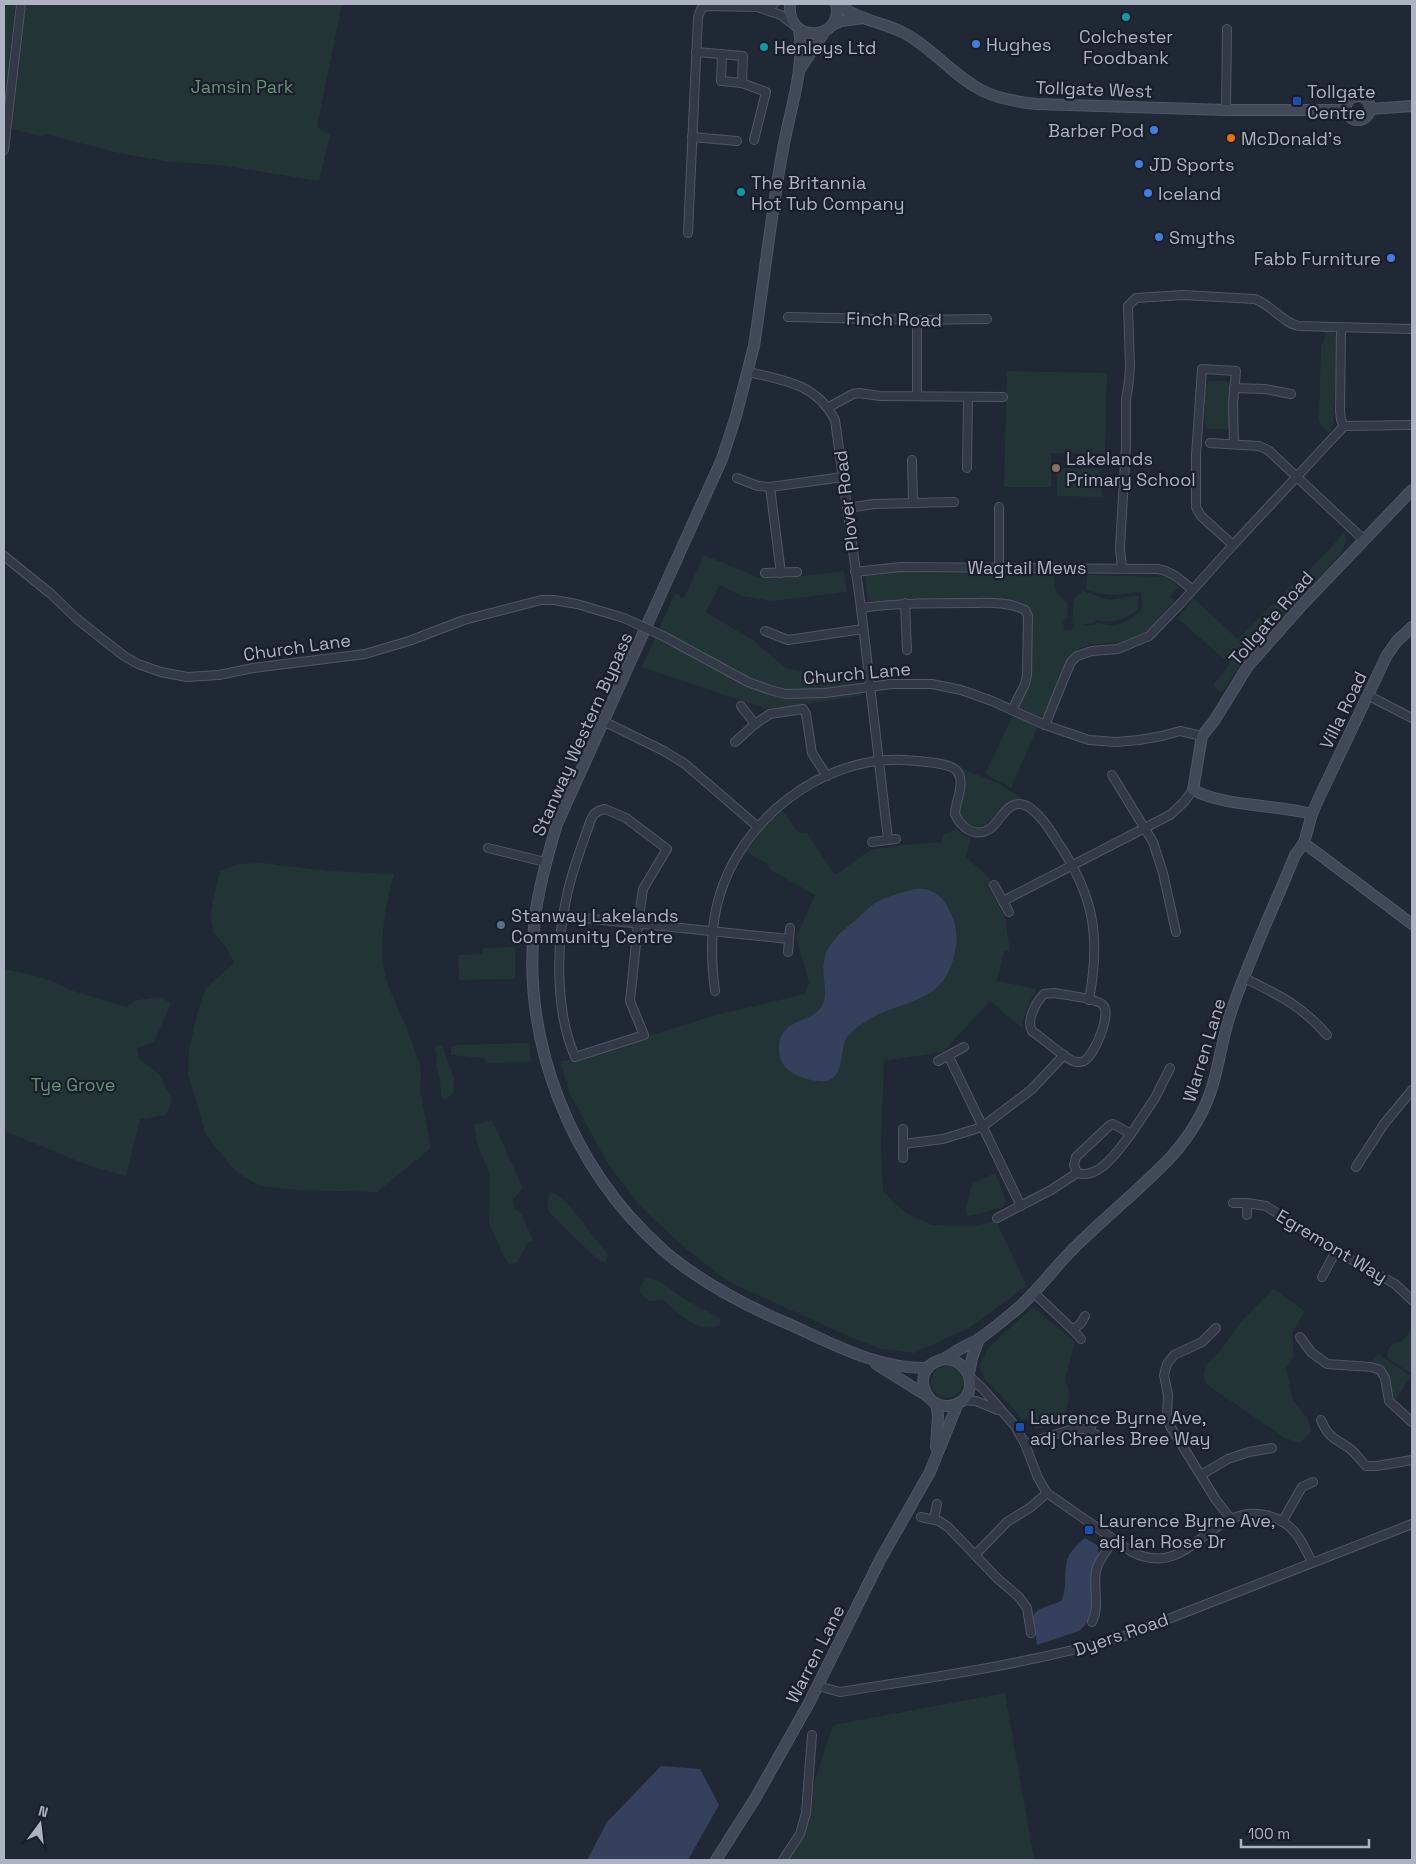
<svg xmlns="http://www.w3.org/2000/svg" width="1416" height="1864" font-family="'Space Grotesk',sans-serif">
<style>
.green{fill:#233437}
.water{fill:#34405c}
.lines{fill:none;stroke-linecap:round;stroke-linejoin:round}
.street-casing{stroke:#515664;stroke-width:10}
.secondary-casing{stroke:#515664;stroke-width:12}
.street{stroke:#333946;stroke-width:8}
.secondary{stroke:#414858;stroke-width:10}
.street-bridge-casing{stroke:#515664;stroke-width:10;stroke-linecap:butt}
.street-bridge{stroke:#333946;stroke-width:8}
.culture-dot{fill:#0f9aa8;stroke:#191e2a;stroke-width:2}
.shop-dot{fill:#3f7fe0;stroke:#191e2a;stroke-width:2}
.transit-dot{fill:#1a4fb4;stroke:#191e2a;stroke-width:2}
.food-dot{fill:#e8710a;stroke:#191e2a;stroke-width:2}
.education-dot{fill:#8d6e63;stroke:#191e2a;stroke-width:2}
.service-dot{fill:#5c6f8a;stroke:#191e2a;stroke-width:2}
.labels{text-anchor:middle;dominant-baseline:central;stroke-width:4.5;stroke-linejoin:round;paint-order:stroke}
.poi-label{font-size:18px;fill:#adb3c3;stroke:#191e2a;text-anchor:start}
.park-label{font-size:18px;fill:#669275;stroke:#191e2a}
.street-label{font-size:18px;fill:#adb3c3;stroke:#191e2a}
</style>
<rect width="100%" height="100%" fill="#202735"/>
<!-- green -->
<g class="green">
<polygon points="4,4 15,4 4,114"/>
<polygon points="26,4 342,4 317,127 330,135 319,181 220,165 171,162 123,154 45,134 44,137 12,129"/>
<polygon points="1325,331 1334,332 1337,338 1335,384 1338,393 1335,393 1333,406 1334,423 1329,433 1321,426 1319,420 1321,346 1325,339"/>
<polygon points="1007,371 1107,373 1105,454 1051,453 1051,487 1004,487"/>
<polygon points="1209,381 1226,381 1230,383 1229,427 1227,429 1208,429 1205,427 1205,386"/>
<polygon points="1057,469 1101,469 1102,497 1057,496"/>
<polygon points="1344,533 1346,540 1343,551 1251,651 1221,693 1213,685 1230,664 1177,618 1194,599 1238,639 1290,587 1305,575"/>
<polygon points="704,555 760,578 787,578 844,571 847,592 772,601 742,596 720,585 706,612 751,639 786,668 811,674 858,677 861,696 766,709 642,667 675,593 684,598"/>
<path d="M897,572l157,3c0,13 2,19 13,27l1,16 -5,3 1,8 2,2 6,-1 3,-6 -3,-1 2,-24 9,-8 26,9 30,-5 -1,15c-17,11 -22,13 -42,10l-3,3 -11,2h11l4,-2 17,3 15,-6 12,-10 1,-7 -1,-11c-20,3 -37,5 -55,-3l1,-14 80,2 12,10 -10,10 6,3c-14,15 -26,33 -46,40 -18,6 -45,-1 -58,16 -9,13 -16,42 -22,58l-6,1 -32,73 -26,-14 44,-92v-71l-5,-7 -6,-3 -114,-1 -36,4 -3,-28z"/>
<path d="M958,767l42,17 26,17c-5,0 -11,0 -16,2 -13,4 -23,33 -41,21 -5,-3 -8,-7 -9,-12 -3,-18 11,-27 -2,-45z"/>
<path d="M782,810l17,23h8l28,42 35,-25 35,-5 37,-3 1,-7 13,-6 7,6 8,3 -5,19 28,25 -6,5 17,30 5,35 -6,-1 -7,30 40,8c-8,12 -13,24 -15,39l-32,-27 -47,51 -59,9 -3,85 2,45 10,11 15,12 24,11 44,1 20,-5 31,65 -58,42 -55,25 -33,-4 -31,-12 -121,-55 -44,-34 -44,-41 -33,-43 -38,-70 -10,-33 11,-1 145,-45 89,-21 4,-11 -13,-46 19,-42 -45,-25 -3,-6 -21,-12 15,-22z"/>
<path d="M263,863l66,8 65,3c-9,36 -19,80 -4,116 11,25 22,49 30,75 2,6 0,22 1,30 3,18 7,35 10,53l-54,44 -80,-2 -37,-4 -25,-15 -29,-36 -18,-61 1,-24 9,-40 8,-22 28,-25 -7,-14 -13,-16 -4,-19 10,-43 16,-7z"/>
<polygon points="515,947 515,979 459,980 458,955 483,954 483,948"/>
<polygon points="4,969 36,976 57,983 73,991 126,1007 137,1000 160,997 171,1003 154,1042 137,1048 139,1059 159,1074 172,1099 166,1115 140,1119 126,1176 90,1166 4,1131"/>
<polygon points="529,1043 531,1062 488,1063 483,1058 451,1055 451,1047 456,1045"/>
<polygon points="442,1045 454,1078 453,1094 446,1099 441,1098 440,1081 436,1063 437,1054 434,1049 435,1046"/>
<polygon points="492,1120 523,1188 513,1200 514,1208 521,1213 533,1240 528,1242 517,1263 509,1264 505,1259 489,1223 490,1176 477,1142 474,1125"/>
<polygon points="995,1173 1006,1201 1004,1206 984,1213 967,1216 966,1209 972,1184"/>
<path d="M550,1192c15,0 45,50 58,62l-2,8h-4l-6,-4 -47,-46 -2,-6z"/>
<path d="M649,1277l13,6 24,17 34,18v7c-22,10 -41,-12 -57,-25l-14,1 -8,-7 -2,-5 6,-11z"/>
<polygon points="1273,1289 1305,1311 1292,1333 1294,1357 1286,1368 1293,1400 1308,1419 1311,1433 1300,1443 1285,1438 1206,1384 1204,1375 1206,1365 1220,1351 1241,1322"/>
<polygon points="1033,1307 1075,1342 1065,1379 1070,1395 1062,1423 1035,1429 1026,1418 1022,1420 1012,1407 984,1378 979,1366 989,1347"/>
<path d="M1412,1328v46l-25,-16c3,-20 9,-11 18,-20 3,-3 5,-7 7,-10z"/>
<polygon points="1378,1354 1411,1376 1395,1401 1387,1371 1373,1361"/>
<circle cx="947" cy="1382" r="16"/>
<polygon points="1005,1693 1034,1860 789,1860 833,1725"/>
</g>
<!-- water -->
<g class="water">
<path d="M914,889c14,-1 24,3 32,15 9,15 13,31 9,47 -10,57 -57,47 -93,73 -6,4 -12,8 -16,15 -6,12 -2,29 -13,39 -7,5 -14,3 -22,2 -16,-4 -32,-11 -32,-31 0,-32 33,-25 43,-43 7,-13 -1,-30 2,-45 3,-19 20,-31 34,-43 6,-5 11,-11 17,-15 12,-7 26,-10 39,-14z"/>
<path d="M1085,1538l15,9 -3,4 3,3c-3,23 -1,63 -21,77l-42,14 -4,-29c5,-10 20,-10 29,-16 5,-13 2,-27 5,-40 3,-9 11,-16 18,-22z"/>
<polygon points="661,1766 700,1769 719,1805 688,1860 587,1860 607,1822"/>
</g>
<g class="lines">
<defs>
<g id="street">
<polyline points="760,8 781,15 794,25"/>
<polyline points="696,52 743,56 742,83 766,92 754,140"/>
<polyline points="722,54 721,81 742,83"/>
<polyline points="1226,110 1227,29"/>
<polyline points="692,137 737,141"/>
<polyline points="4,150 21,4"/>
<polyline points="688,233 698,17 701,9 707,6 758,7 774,4"/>
<polyline points="788,317 917,320 987,319"/>
<polyline points="1341,328 1340,411 1341,420 1344,426"/>
<path d="M748,372c36,8 69,12 87,48l26,188 27,231"/>
<polyline points="1234,388 1265,389 1291,394"/>
<polyline points="917,396 917,320"/>
<polyline points="829,407 853,394 859,393 880,396 1003,397"/>
<polyline points="1210,443 1259,446 1268,450 1364,540"/>
<polyline points="1234,444 1233,404 1236,371 1202,369 1196,455 1196,507 1201,516 1233,545 1344,426 1412,425"/>
<polyline points="912,460 913,502"/>
<polyline points="967,468 968,397"/>
<polyline points="737,478 758,486 770,487 843,477"/>
<polyline points="770,487 781,573"/>
<polyline points="847,508 874,504 954,502"/>
<polyline points="4,556 51,594 77,619 124,656 138,664 161,672 187,677 219,675 253,668 365,654 409,641 464,620 541,600 554,600 577,604 624,618"/>
<polyline points="999,567 999,507"/>
<path d="M1122,568l-2,-20 6,-103v-45l3,-19 1,-15 -2,-60 8,-8 47,-3 72,4c16,6 27,23 43,27l114,3"/>
<path d="M855,572l46,-5 257,2c14,2 23,12 34,20"/>
<polyline points="765,573 797,572"/>
<polyline points="905,603 907,650"/>
<path d="M861,608c36,-5 71,-5 107,-5 19,0 39,-2 57,7l3,6 -1,59 -2,9 -13,26"/>
<polyline points="765,631 788,640 863,629"/>
<polyline points="665,637 748,682 770,690 786,694 825,693 891,684 932,684 961,690 992,701 1045,725 1089,740 1116,742 1139,740 1162,736 1180,731 1202,736"/>
<polyline points="1367,695 1412,718"/>
<polyline points="741,706 755,724"/>
<polyline points="603,721 664,751 685,764 758,827"/>
<polyline points="1045,725 1065,676 1071,662 1077,656 1092,651 1118,649 1149,636 1181,603 1233,545"/>
<polyline points="735,742 755,724 770,714 803,709 806,714 812,753 827,776"/>
<polyline points="1112,775 1153,842 1163,873 1176,932"/>
<path d="M605,809l21,9 41,31 -24,40 -5,35 -8,77 14,34 -69,22c-20,-46 -19,-113 -8,-162 5,-24 14,-47 22,-70 3,-10 6,-14 16,-16z"/>
<polyline points="872,842 896,839"/>
<polyline points="488,848 545,862"/>
<polyline points="994,885 1009,912"/>
<polyline points="1003,901 1170,815 1184,802 1193,790"/>
<polyline points="564,916 789,939"/>
<polyline points="788,952 790,928"/>
<path d="M1244,978c35,17 57,27 83,57"/>
<path d="M715,991c-4,-31 -5,-60 3,-90 21,-80 103,-145 186,-141 12,1 44,2 52,10 11,12 -1,31 -1,44 6,14 21,25 36,14 10,-8 18,-31 36,-22 13,8 22,22 30,35 37,54 44,95 32,159"/>
<path d="M1054,993c11,2 42,5 49,12 9,9 -9,51 -19,56 -2,1 -5,1 -8,1 -8,-1 -35,-25 -44,-31 -6,-11 4,-29 12,-37z"/>
<polyline points="949,1057 1021,1206"/>
<polyline points="938,1061 964,1047"/>
<path d="M1113,1124l18,10c-13,16 -31,46 -54,39l-3,-8 2,-8 34,-32z"/>
<polyline points="903,1129 903,1158"/>
<polyline points="1131,1134 1155,1098 1170,1068"/>
<polyline points="903,1144 943,1139 982,1127 1031,1090 1064,1055"/>
<polyline points="1356,1167 1384,1124 1412,1090"/>
<polyline points="1233,1203 1247,1203 1266,1206 1336,1251 1395,1284 1412,1300"/>
<polyline points="1247,1215 1247,1203"/>
<polyline points="997,1218 1051,1190 1077,1173"/>
<polyline points="1322,1277 1336,1251"/>
<polyline points="1034,1293 1073,1330 1081,1339"/>
<polyline points="1216,1328 1202,1342 1174,1355 1167,1364 1164,1375 1168,1395 1167,1416 1170,1426 1216,1500 1231,1519"/>
<polyline points="1073,1330 1081,1323 1085,1316"/>
<polyline points="1300,1337 1311,1352 1327,1364 1371,1367 1380,1370 1385,1378 1389,1401 1412,1422"/>
<path d="M970,1377l13,12 32,37 10,18 13,34 9,15 85,59c45,22 64,-17 99,-33 23,-11 51,-4 66,16 6,8 10,18 15,27"/>
<polyline points="963,1400 976,1401 998,1410"/>
<path d="M1321,1420c7,17 13,18 28,28 6,4 11,12 17,18h11l35,-6"/>
<polyline points="1089,1431 1095,1418"/>
<polyline points="1025,1444 1073,1429 1084,1429 1097,1435"/>
<polyline points="1201,1475 1228,1459 1249,1452 1272,1448"/>
<polyline points="921,1517 939,1521 948,1527 998,1579 1019,1597 1027,1608 1031,1633"/>
<polyline points="934,1519 937,1504"/>
<polyline points="1282,1522 1302,1487 1313,1482"/>
<polyline points="975,1555 1007,1522 1031,1507 1047,1493"/>
<path d="M1092,1622c8,-16 1,-34 4,-51 2,-11 12,-21 17,-31"/>
<path d="M818,1686l22,6c94,-15 189,-28 282,-55l290,-113"/>
<polyline points="783,1860 800,1834 806,1813 812,1735"/>
</g>
<g id="secondary">
<path d="M790,4c-4,42 55,36 46,0"/>
<path d="M839,4c16,15 43,18 63,28 30,15 51,44 81,59 16,8 35,11 53,13l190,6h119"/>
<polyline points="832,25 841,21 864,18"/>
<path d="M799,29c6,41 -9,80 -16,120 -12,65 -19,132 -29,197l-18,70 -14,43 -165,365c-9,30 -18,61 -22,93 -15,123 35,250 128,333 37,32 83,56 128,75 44,20 87,44 137,43"/>
<polyline points="800,69 825,31"/>
<circle cx="1358" cy="108" r="12"/>
<polyline points="1370,109 1412,106"/>
<path d="M1312,814c-38,-10 -86,-7 -119,-24l9,-54 12,-15 34,-55 55,-62 109,-114"/>
<polyline points="1304,843 1412,924"/>
<path d="M944,1359c33,1 35,45 4,47 -20,1 -32,-23 -20,-39 5,-5 11,-6 17,-9 5,-2 9,-6 13,-8 7,-4 15,-7 21,-11 13,-9 26,-20 37,-29 23,-20 40,-45 62,-66 30,-29 63,-56 92,-86 20,-22 35,-46 43,-74 7,-24 10,-49 18,-72 18,-53 43,-105 64,-157l9,-12 8,-29 6,-14 69,-145 10,-14 15,-14"/>
<polyline points="876,1364 927,1396"/>
<polyline points="969,1374 972,1358 979,1339"/>
<polyline points="936,1403 938,1416 936,1447"/>
<polyline points="716,1860 756,1797 809,1703 880,1560 930,1472 958,1403"/>
</g>
</defs>
<!-- street casing -->
<use href="#street" class="street-casing"/>
<!-- secondary casing -->
<use href="#secondary" class="secondary-casing"/>
<!-- street -->
<use href="#street" class="street"/>
<!-- secondary -->
<use href="#secondary" class="secondary"/>
<defs>
<polyline id="street-bridge" points="624,618 665,637"/>
</defs>
<!-- street-bridge casing -->
<use href="#street-bridge" class="street-bridge-casing"/>
<!-- street-bridge -->
<use href="#street-bridge" class="street-bridge"/>
</g>
<!-- markers -->
<g class="culture-dot">
<circle cx="1126" cy="17" r="5"/>
<circle cx="764" cy="47" r="5"/>
<circle cx="741" cy="192" r="5"/>
</g>
<g class="shop-dot">
<circle cx="976" cy="44" r="5"/>
<circle cx="1154" cy="130" r="5"/>
<circle cx="1139" cy="164" r="5"/>
<circle cx="1148" cy="193" r="5"/>
<circle cx="1159" cy="237" r="5"/>
<circle cx="1391" cy="258" r="5"/>
</g>
<g class="transit-dot">
<rect x="1292" y="96" width="10" height="10" rx="2.5"/>
<rect x="1015" y="1422" width="10" height="10" rx="2.5"/>
<rect x="1084" y="1525" width="10" height="10" rx="2.5"/>
</g>
<circle class="food-dot" cx="1231" cy="138" r="5"/>
<circle class="education-dot" cx="1056" cy="468" r="5"/>
<circle class="service-dot" cx="501" cy="925" r="5"/>
<g class="labels">
<!-- poi labels -->
<g class="poi-label">
<text x="1126" y="36" text-anchor="middle">Colchester<tspan x="1126" dy="21">Foodbank</tspan></text>
<text x="986" y="44">Hughes</text>
<text x="774" y="47">Henleys Ltd</text>
<text x="1307" y="91">Tollgate<tspan x="1307" dy="21">Centre</tspan></text>
<text x="1144" y="130" text-anchor="end">Barber Pod</text>
<text x="1241" y="138">McDonald's</text>
<text x="1149" y="164">JD Sports</text>
<text x="751" y="182">The Britannia<tspan x="751" dy="21">Hot Tub Company</tspan></text>
<text x="1158" y="193">Iceland</text>
<text x="1169" y="237">Smyths</text>
<text x="1381" y="258" text-anchor="end">Fabb Furniture</text>
<text x="1066" y="458">Lakelands<tspan x="1066" dy="21">Primary School</tspan></text>
<text x="511" y="915">Stanway Lakelands<tspan x="511" dy="21">Community Centre</tspan></text>
<text x="1030" y="1417">Laurence Byrne Ave,<tspan x="1030" dy="21">adj Charles Bree Way</tspan></text>
<text x="1099" y="1520">Laurence Byrne Ave,<tspan x="1099" dy="21">adj Ian Rose Dr</tspan></text>
</g>
<!-- park labels -->
<g class="park-label">
<text x="242" y="86">Jamsin Park</text>
<text x="73" y="1084">Tye Grove</text>
</g>
<!-- street labels -->
<g class="street-label">
<text transform="translate(1094 89) rotate(2)">Tollgate West</text>
<text transform="translate(894 319) rotate(1)">Finch Road</text>
<text transform="translate(846 501) rotate(-97)">Plover Road</text>
<text x="1027" y="567">Wagtail Mews</text>
<text transform="translate(1271 618) rotate(-49)">Tollgate Road</text>
<text transform="translate(297 647) rotate(-8)">Church Lane</text>
<text transform="translate(857 673) rotate(-5)">Church Lane</text>
<text transform="translate(1343 710) rotate(-64)">Villa Road</text>
<text transform="translate(582 734) rotate(-66)">Stanway Western Bypass</text>
<text transform="translate(1204 1050) rotate(-73)">Warren Lane</text>
<text transform="translate(1332 1246) rotate(31)">Egremont Way</text>
<text transform="translate(1121 1634) rotate(-19)">Dyers Road</text>
<text transform="translate(815 1654) rotate(-63)">Warren Lane</text>
</g>
</g>
<!-- border -->
<rect width="1416" height="1864" fill="none" stroke="#adb3c3" stroke-width="10"/>
<!-- north arrow -->
<g transform="translate(40 1824) rotate(15)" stroke="#191e2a" stroke-width="4" paint-order="stroke">
<path d="M0-4L9 19L0 12L-9 19Z" fill="#adb3c3"/>
<text y="-8" font-size="14" font-weight="bold" text-anchor="middle" fill="#adb3c3">N</text>
</g>
<!-- scale -->
<path d="M1241 1839v8h128v-8" fill="none" stroke="#adb3c3" stroke-width="2.5"/>
<text x="1248" y="1839" font-size="15" fill="#adb3c3" stroke="#191e2a" stroke-width="4" paint-order="stroke">100 m</text>
</svg>
